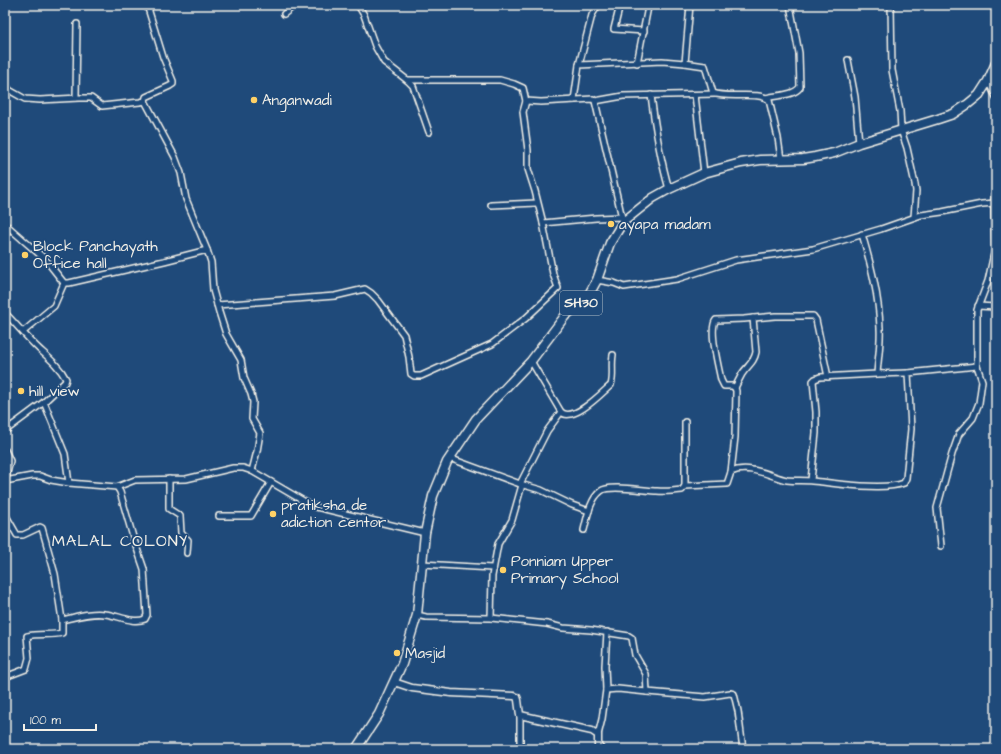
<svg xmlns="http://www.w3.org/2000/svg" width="1001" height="754" font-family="'Architects Daughter',sans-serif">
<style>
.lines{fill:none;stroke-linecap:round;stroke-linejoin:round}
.minor-casing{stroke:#f4f1e8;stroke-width:8}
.tertiary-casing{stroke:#f4f1e8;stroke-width:9}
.primary-casing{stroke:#f4f1e8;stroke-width:11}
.minor{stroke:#1f4a7a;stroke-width:5}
.tertiary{stroke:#1f4a7a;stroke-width:6}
.primary{stroke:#1f4a7a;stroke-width:8}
.poi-dot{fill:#ffd166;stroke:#1f4a7a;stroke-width:1.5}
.labels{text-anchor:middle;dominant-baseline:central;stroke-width:3.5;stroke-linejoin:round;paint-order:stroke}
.shield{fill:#1f4a7a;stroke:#b4bfc7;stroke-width:1}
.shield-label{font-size:14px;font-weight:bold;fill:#f4f1e8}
.poi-label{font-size:15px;fill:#f4f1e8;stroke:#1f4a7a;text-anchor:start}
.neighbourhood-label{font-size:16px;letter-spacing:1px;fill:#f4f1e8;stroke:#1f4a7a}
</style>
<rect width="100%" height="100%" fill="#1f4a7a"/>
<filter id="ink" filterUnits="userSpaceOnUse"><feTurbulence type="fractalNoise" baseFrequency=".025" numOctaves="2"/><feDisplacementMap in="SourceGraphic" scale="8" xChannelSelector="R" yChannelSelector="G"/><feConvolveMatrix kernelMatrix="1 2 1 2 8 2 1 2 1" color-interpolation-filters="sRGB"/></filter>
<g filter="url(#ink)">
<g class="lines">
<defs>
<g id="minor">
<polyline points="147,5 163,57 173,81 173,84 170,86 146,97 145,101 175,157 181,173 186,199 207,250"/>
<polyline points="358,5 364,15 375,46 384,62 407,80 500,80 514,84 523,88 526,101 541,102 593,99 595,101 623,222"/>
<polyline points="620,5 614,29 644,31"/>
<polyline points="634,5 648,7 637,63"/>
<path d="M690,5l-5,58 20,3 8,27c15,6 46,-2 56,7l9,38 3,21"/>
<polyline points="891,5 892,70 900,111 901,130 907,148 915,184 916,191 914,217"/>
<polyline points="284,14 295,5"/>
<polyline points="848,60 855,97 859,143"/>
<polyline points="579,65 592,15 598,5"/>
<polyline points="407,80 413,86 429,132"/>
<polyline points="988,81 996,97"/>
<polyline points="5,82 9,90 25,99 40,100 79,98 91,98 102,106 140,102 145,101"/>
<path d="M651,95c4,32 9,63 18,94"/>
<polyline points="695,95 704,173"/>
<polyline points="76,98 77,24"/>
<path d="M766,98c10,-3 28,-2 34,-11l-1,-34 -9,-48"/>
<polyline points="574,100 579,65 662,61 685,63"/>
<polyline points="595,101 623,96 715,94"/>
<polyline points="491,205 537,203"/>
<polyline points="543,223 596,218 622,217"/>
<polyline points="5,224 46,260 64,283 69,283 164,261 207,250 211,262 213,290 219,312 226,334 241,360 244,378 251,394 253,402 252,419 260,433 257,451 252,471"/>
<polyline points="597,280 614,283 624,287 677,279 736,260 813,249 881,229 921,215 942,212 982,204 996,203"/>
<polyline points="217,305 335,296 365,289 371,293 378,300 404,335 409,357 411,374 414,376 421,376 492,344 526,318 558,288 553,274 543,223 535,191 528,169 528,150 523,112 526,101"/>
<polyline points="978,306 996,307"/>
<path d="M5,313c12,12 22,25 34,36 10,9 21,18 27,30l-1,3 -21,20 21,52 4,29"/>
<polyline points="23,332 54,306 64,283"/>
<polyline points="877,374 908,373"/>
<path d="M735,388c2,-5 5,-10 7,-14 6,-9 12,-11 14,-22l-3,-34"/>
<path d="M561,412c12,11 40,-18 50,-27 3,-9 0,-19 2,-30"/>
<polyline points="5,431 44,402"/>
<polyline points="5,450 10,461 5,481"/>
<polyline points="449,458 520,484 541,490 572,505 589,511"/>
<path d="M731,472l4,-35 1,-46 -1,-3 -3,-2h-8l-3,-6c-2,-12 -13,-51 -5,-60l28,-1 31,-3h38l3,4 12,57"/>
<polyline points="169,479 169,509 180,516 181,533 188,540 187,553"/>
<path d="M811,480l5,-47v-21l-3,-31 2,-2 5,-2 57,-3c1,-15 4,-31 3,-46 -1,-32 -9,-63 -18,-94"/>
<polyline points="5,481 32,476 40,476 51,480 69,483 117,487 135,480 186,479 233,468 243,468 252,471 312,506 425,533"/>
<polyline points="520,484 547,431 561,412 531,361"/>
<polyline points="685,486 685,422"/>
<path d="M5,514l12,21h6l17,-8 2,1 13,46 7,46c14,-3 28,-8 43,-6 12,1 28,10 40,5l2,-4 -3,-46 -11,-32 -13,-45 -3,-5"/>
<polyline points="219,516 251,516 271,482"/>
<path d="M584,530c3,-12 6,-31 17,-39 8,-7 44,0 56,0 8,1 17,0 25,-1l3,-4 42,-2 4,-12c18,-8 39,4 56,8 9,1 17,0 25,1 23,2 71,10 92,2l2,-5 5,-49 -3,-56 69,-7v-56l11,-29 7,-32 -1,-46 2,-23"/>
<polyline points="941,546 937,508 952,454 959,434 973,418 979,403 982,381 977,366"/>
<polyline points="422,564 492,568"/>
<polyline points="417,615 426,617 491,618 547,624 563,628 591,630 629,636 632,638 635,655 646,674 647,692 705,697 730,693 734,694 738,711 743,749"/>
<polyline points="491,618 492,576 498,544 512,520 522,485"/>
<path d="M5,677l21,-8 3,-11 -2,-22c11,-3 24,0 35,-3v-13"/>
<polyline points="606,690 618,689 647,692"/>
<polyline points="598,735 602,719 606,690 605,666 607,632"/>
<polyline points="520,749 520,715"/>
</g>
<polyline id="tertiary" points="394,682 412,688 451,693 514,696 517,697 518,700 520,715 592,731 598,735 598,746 601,749"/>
<polyline id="primary" points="356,749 379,714 402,664 417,615 425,533 433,496 447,462 476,419 531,361 565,316 587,298 597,280 610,243 623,222 653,198 669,189 704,173 741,163 760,160 803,159 815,157 834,153 859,143 938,119 953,114 968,104 979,95 988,81 996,63"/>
</defs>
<!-- minor casing -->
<use href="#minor" class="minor-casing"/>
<!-- tertiary casing -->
<use href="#tertiary" class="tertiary-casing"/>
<!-- primary casing -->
<use href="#primary" class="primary-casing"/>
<!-- minor -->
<use href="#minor" class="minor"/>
<!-- tertiary -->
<use href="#tertiary" class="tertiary"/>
<!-- primary -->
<use href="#primary" class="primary"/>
</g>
</g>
<!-- markers -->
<g class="poi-dot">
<circle cx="254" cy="100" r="4"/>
<circle cx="611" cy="224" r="4"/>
<circle cx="25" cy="255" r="4"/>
<circle cx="21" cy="391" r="4"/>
<circle cx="273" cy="514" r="4"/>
<circle cx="503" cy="570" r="4"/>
<circle cx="397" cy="653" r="4"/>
</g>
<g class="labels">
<!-- shield labels -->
<rect class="shield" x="560" y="291" width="42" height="24" rx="3"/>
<g class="shield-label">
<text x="581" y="303">SH30</text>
</g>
<!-- poi labels -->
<g class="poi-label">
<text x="262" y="100">Anganwadi</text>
<text x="619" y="224">ayapa madam</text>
<text x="33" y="246">Block Panchayath<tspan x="33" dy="17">Office hall</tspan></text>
<text x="29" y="391">hill view</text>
<text x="281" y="505">pratiksha de<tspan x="281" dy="17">adiction centor</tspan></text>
<text x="511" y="561">Ponniam Upper<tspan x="511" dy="17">Primary School</tspan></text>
<text x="405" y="653">Masjid</text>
</g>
<!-- neighbourhood labels -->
<g class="neighbourhood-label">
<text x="120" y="541">MALAL COLONY</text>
</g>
</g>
<!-- margin -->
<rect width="1001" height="754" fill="none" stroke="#1f4a7a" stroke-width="20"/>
<rect x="10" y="10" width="981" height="734" fill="none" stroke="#f4f1e8" stroke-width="1.5" filter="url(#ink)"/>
<!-- scale -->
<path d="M24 724v6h72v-6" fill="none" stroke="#f4f1e8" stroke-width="2"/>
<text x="30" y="724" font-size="12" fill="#f4f1e8" stroke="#1f4a7a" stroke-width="3" paint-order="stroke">100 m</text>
</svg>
